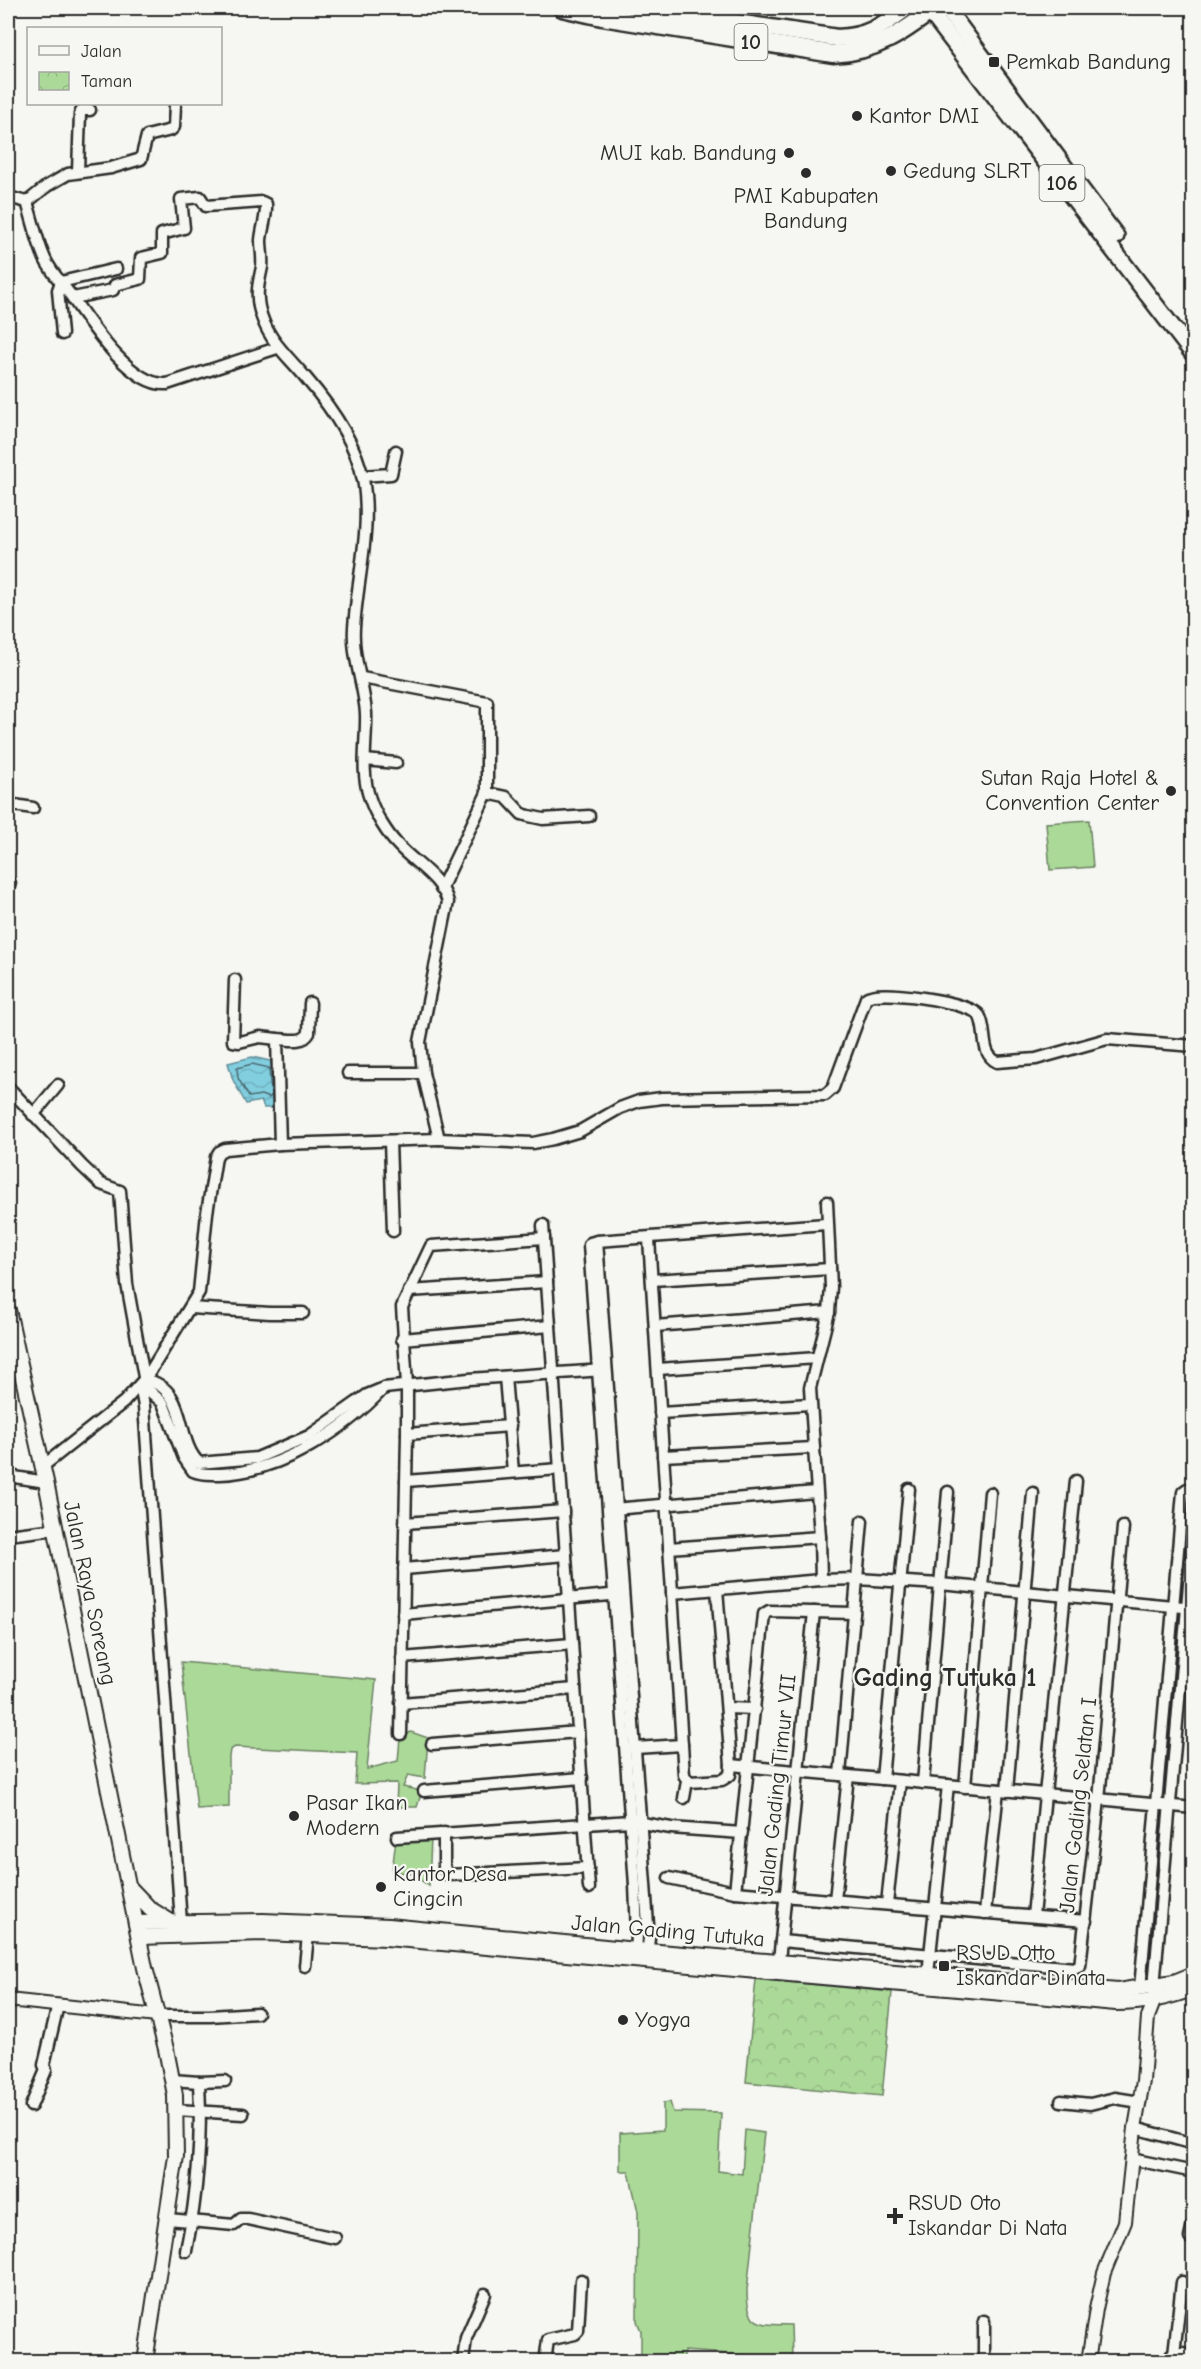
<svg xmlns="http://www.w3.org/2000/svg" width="1201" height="2369" font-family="'Comic Neue',sans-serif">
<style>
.grass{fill:#abd998;stroke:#6b8262;stroke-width:1.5}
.park{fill:url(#park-crowns);stroke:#6b8262;stroke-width:1.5}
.water{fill:url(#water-waves);stroke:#5f8d97;stroke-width:1.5}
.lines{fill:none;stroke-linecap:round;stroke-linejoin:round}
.shore{stroke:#4d6c73;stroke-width:1.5}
.minor-casing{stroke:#2b2b2b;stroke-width:15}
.tertiary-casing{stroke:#2b2b2b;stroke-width:16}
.secondary-casing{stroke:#2b2b2b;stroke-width:18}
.primary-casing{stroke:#2b2b2b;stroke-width:20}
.trunk-casing{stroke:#2b2b2b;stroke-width:21}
.minor{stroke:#f6f6f2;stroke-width:10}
.tertiary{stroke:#f6f6f2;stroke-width:12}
.secondary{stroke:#f6f6f2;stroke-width:14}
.primary{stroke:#f6f6f2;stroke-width:15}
.trunk{stroke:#f6f6f2;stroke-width:16}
.poi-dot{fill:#2b2b2b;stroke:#f6f6f2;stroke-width:2}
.labels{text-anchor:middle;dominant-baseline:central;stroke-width:4.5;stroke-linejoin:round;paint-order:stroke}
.shield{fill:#f6f6f2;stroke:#686867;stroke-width:1.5}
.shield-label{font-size:21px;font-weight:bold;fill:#2b2b2b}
.poi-label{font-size:22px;fill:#2b2b2b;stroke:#f6f6f2;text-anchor:start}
.street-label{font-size:22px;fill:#2b2b2b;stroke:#f6f6f2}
.quarter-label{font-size:26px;font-weight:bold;fill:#2b2b2b;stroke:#f6f6f2}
</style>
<defs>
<pattern id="park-crowns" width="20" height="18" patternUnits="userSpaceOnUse" patternTransform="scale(1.5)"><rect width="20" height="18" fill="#abd998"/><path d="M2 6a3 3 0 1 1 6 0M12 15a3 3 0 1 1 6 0" fill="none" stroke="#93ba83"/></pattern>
<pattern id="water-waves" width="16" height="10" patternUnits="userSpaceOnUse" patternTransform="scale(1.5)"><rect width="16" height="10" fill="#81cedf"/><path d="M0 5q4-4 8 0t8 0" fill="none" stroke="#70b1c0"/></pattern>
</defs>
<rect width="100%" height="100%" fill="#f6f6f2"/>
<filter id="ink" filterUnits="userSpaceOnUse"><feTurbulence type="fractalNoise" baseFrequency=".0167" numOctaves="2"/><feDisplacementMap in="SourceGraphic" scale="12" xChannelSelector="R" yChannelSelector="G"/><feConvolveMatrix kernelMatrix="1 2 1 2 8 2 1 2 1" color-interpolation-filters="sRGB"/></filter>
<g filter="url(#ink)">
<!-- grass -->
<g class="grass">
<polygon points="1089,820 1093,867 1050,870 1046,823"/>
<polygon points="181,1662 376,1680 367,1769 398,1761 400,1738 411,1732 428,1738 425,1778 408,1775 403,1787 422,1791 417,1807 396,1807 397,1783 355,1784 357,1753 235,1747 230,1750 229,1757 229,1807 197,1809"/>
<polygon points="431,1838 429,1886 412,1874 392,1871 396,1840"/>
<path d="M670,2102l3,10 48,1 -3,58 24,3 3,-44 19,3 -17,157c0,37 12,34 44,35l1,33 -108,-7v10h-43v-30l-4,-10 1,-109 -9,-41h-9v-38l43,-3v-27z"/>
</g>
<!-- park -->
<polygon class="park" points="756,1979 892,1992 882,2096 746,2082"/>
<!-- water -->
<polygon class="water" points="252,1057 275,1062 277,1108 264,1108 261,1101 246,1104 233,1080 228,1063"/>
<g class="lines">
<!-- shore -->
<polygon class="shore" points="252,1064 269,1068 271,1096 269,1098 261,1095 249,1097 238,1078 237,1068"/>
<defs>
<g id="minor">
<polyline points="78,171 80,114 82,110 90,110"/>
<path d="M8,197l19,5c6,19 10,39 18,57 6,13 16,23 24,34 19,27 61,94 98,91l110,-36"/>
<polyline points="27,202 47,186 68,174 111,168 141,159 147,136 171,130 174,127 175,104"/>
<polyline points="62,334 58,290 61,282 116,269"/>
<polyline points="362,476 391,474 396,451"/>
<polyline points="362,678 487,702 487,793"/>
<polyline points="365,760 396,763"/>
<polyline points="8,804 33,808"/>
<polyline points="8,883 10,883"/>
<polyline points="441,889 487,793 506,797 522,814 529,816 543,819 589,816"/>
<polyline points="235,980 233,1041 239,1042 260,1037 277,1039"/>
<polyline points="348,1073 423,1073"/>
<path d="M8,1087l74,79 19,18 19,7 7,93 19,104 17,15 21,55 9,13c9,4 18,3 27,3 60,-2 124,-43 164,-86"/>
<polyline points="33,1115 58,1085"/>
<path d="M439,1139l94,4 20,-4 27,-8 40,-23 19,-7 23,-3 163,-3 8,-7 33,-90c11,-10 104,4 113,17 9,15 0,38 18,47l39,-3 71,-20 87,7"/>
<polyline points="390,1141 393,1231"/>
<path d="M280,1144l-3,-105c11,0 26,5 32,-6l1,-30"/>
<polyline points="543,1225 589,1888"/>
<polyline points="649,1239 682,1745 684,1775 689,1782 722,1780 730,1775 731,1765 717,1589"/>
<polyline points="597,1241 645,1884 649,1938 647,1956"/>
<polyline points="652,1280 830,1269"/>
<polyline points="409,1291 547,1282"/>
<polyline points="190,1308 270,1313 303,1313"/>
<polyline points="655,1326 829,1312 831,1287 827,1202"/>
<polyline points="402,1339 550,1326"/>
<polyline points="658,1369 817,1358"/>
<polyline points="505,1377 513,1472"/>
<path d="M144,1379c46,10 30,60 55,84l58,-5 52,-22 58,-41 17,-7 85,-9 135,-9"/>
<polyline points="140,1385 144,1406 181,1922"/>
<polyline points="660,1413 810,1404"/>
<polyline points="407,1434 510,1426"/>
<polyline points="663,1456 813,1448"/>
<path d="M43,1466l81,-64 24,-27 51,-83 8,-79 9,-56 3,-5 6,-3 55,-5 159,-5 -16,-66 -3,-31 28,-140c-6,-24 -34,-39 -50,-57 -11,-11 -23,-31 -28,-46 -10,-27 -3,-58 -4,-86 -2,-28 -14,-56 -12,-85 3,-49 18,-99 9,-149 -7,-37 -33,-73 -57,-101 -20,-24 -40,-39 -47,-71 -3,-15 0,-26 3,-40 1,-9 -1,-18 -1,-27 1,-12 6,-24 5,-36l-4,-2 -56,4 -6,-9 -19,2 3,29 -22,6v19l-21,5 -1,21 -25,6 -2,5 -40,8"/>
<polyline points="8,1476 46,1482"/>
<polyline points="406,1481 560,1469"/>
<polyline points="613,1509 816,1492"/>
<polyline points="405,1523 563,1511"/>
<polyline points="8,1535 56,1529"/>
<polyline points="669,1548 820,1537"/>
<polyline points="404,1569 566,1555"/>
<polyline points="821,1580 820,1537 810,1388 829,1312"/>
<polyline points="672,1593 821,1580 857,1579 940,1584 1194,1608"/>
<polyline points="403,1614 621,1594"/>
<polyline points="402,1658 572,1644"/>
<polyline points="401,1703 575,1689"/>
<polyline points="727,1708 755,1709"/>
<polyline points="401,1734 407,1434 407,1385 402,1307 431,1246 544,1238"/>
<polyline points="432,1744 578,1732"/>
<polyline points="635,1748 682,1745"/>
<polyline points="731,1765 1194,1808"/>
<polyline points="840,1775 862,1521"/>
<polyline points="882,1779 909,1489"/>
<polyline points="923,1783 948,1492"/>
<polyline points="965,1787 990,1493"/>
<polyline points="424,1791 582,1778"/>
<polyline points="1007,1791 1033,1493"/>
<polyline points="684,1798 687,1781"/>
<polyline points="444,1833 444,1867 448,1875 588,1868"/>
<polyline points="397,1837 630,1821 671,1828 742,1833"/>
<polyline points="669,1878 735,1892 1086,1921"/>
<polyline points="735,1892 764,1614 769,1611 854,1613"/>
<polyline points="835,1900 848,1776"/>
<polyline points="887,1904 900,1781"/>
<polyline points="985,1913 998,1790"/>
<polyline points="1033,1916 1076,1481"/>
<polyline points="781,1941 1075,1968 1080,1966 1099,1800 1123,1527"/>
<polyline points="636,1958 637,1934 635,1885 589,1245 590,1243 597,1241 826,1224"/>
<polyline points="779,1961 814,1612"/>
<polyline points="305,1966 308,1935"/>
<polyline points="928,1974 948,1785"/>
<polyline points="1154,1987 1194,1527"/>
<polyline points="1140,1989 1183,1492 1187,1489 1194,1491"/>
<polyline points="157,2016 210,2016 257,2013"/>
<polyline points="172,2080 199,2082 225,2081"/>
<polyline points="1061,2101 1090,2104 1115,2098 1140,2102"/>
<polyline points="31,2106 46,2070 44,2065 58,2005"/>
<polyline points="176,2110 243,2114"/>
<polyline points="1135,2128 1194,2144"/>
<polyline points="1131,2159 1194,2172"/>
<polyline points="168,2219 234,2225 241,2219 248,2219 335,2238"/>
<polyline points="1190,2238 1194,2220"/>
<path d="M186,2251c11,-55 16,-112 13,-169"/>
<polyline points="984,2321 984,2362"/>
<polyline points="1174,2354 1182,2282"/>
<polyline points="463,2362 466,2338 485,2294"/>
<polyline points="545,2362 548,2340 575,2334 578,2331 581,2280"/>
<polyline points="1168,2362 1171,2355 1182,2353 1194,2355"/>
</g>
<g id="tertiary">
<polyline points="8,2000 157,2016"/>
<polyline points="1088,2362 1096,2309 1104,2273 1125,2222 1135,2128 1143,2081 1148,2017 1155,1999 1154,1991"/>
</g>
<g id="secondary">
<polyline points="8,1310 46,1482 145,1968 166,2049 175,2095 176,2156 145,2362"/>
<polyline points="130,1888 150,1909 171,1922"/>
<polyline points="136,1923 263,1921 389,1926 636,1950 1118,1991 1174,1982 1194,1974"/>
<path d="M139,1937l124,-4 123,5 730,65c27,0 53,-5 78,-15"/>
</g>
<g id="primary">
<polyline points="927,8 1194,355"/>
<polyline points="946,8 1116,236"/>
</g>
<g id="trunk">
<path d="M562,8l40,9 231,37c42,-2 70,-21 102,-46"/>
<path d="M638,8l199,30c31,-1 45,-12 69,-30"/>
</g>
</defs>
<!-- minor casing -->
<use href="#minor" class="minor-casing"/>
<!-- tertiary casing -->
<use href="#tertiary" class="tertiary-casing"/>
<!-- secondary casing -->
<use href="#secondary" class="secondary-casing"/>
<!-- primary casing -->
<use href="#primary" class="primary-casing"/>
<!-- trunk casing -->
<use href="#trunk" class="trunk-casing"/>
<!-- minor -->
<use href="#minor" class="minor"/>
<!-- tertiary -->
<use href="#tertiary" class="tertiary"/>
<!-- secondary -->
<use href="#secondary" class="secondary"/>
<!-- primary -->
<use href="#primary" class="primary"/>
<!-- trunk -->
<use href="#trunk" class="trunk"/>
</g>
</g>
<!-- markers -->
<g class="poi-dot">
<rect x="988" y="56" width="12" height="12" rx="3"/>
<circle cx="857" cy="116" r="6"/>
<circle cx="789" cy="153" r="6"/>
<circle cx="891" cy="171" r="6"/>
<circle cx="806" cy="173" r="6"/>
<circle cx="1171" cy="791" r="6"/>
<circle cx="294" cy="1816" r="6"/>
<circle cx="381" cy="1887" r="6"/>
<rect x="938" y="1960" width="12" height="12" rx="3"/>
<circle cx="623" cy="2020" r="6"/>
<path d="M892 2207h6v6h6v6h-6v6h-6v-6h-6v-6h6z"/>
</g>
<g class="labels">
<!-- shield labels -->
<g class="shield">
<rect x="734.5" y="24" width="33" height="36" rx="4.5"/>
<rect x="1039.5" y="165" width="45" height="36" rx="4.5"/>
</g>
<g class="shield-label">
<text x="751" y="42">10</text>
<text x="1062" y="183">106</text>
</g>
<!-- poi labels -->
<g class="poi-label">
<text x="1006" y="62">Pemkab Bandung</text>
<text x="869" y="116">Kantor DMI</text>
<text x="777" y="153" text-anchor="end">MUI kab. Bandung</text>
<text x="903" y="171">Gedung SLRT</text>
<text x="806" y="196" text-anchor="middle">PMI Kabupaten<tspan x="806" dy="25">Bandung</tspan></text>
<text x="1159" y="778" text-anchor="end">Sutan Raja Hotel &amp;<tspan x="1159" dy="25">Convention Center</tspan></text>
<text x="306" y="1803">Pasar Ikan<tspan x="306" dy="25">Modern</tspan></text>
<text x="393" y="1874">Kantor Desa<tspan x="393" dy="25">Cingcin</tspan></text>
<text x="956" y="1953">RSUD Otto<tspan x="956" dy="25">Iskandar Dinata</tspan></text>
<text x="635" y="2020">Yogya</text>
<text x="908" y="2203">RSUD Oto<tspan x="908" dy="25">Iskandar Di Nata</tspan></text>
</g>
<!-- street labels -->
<g class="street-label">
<text transform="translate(90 1593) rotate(78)">Jalan Raya Soreang</text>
<text transform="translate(777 1785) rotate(-84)">Jalan Gading Timur VII</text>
<text transform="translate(1078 1805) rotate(-84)">Jalan Gading Selatan I</text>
<text transform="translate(668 1931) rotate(5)">Jalan Gading Tutuka</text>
</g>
<!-- quarter labels -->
<g class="quarter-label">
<text x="945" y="1678">Gading Tutuka 1</text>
</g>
</g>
<!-- margin -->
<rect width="1201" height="2369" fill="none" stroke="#f6f6f2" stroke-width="30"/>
<rect x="15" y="15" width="1171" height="2339" fill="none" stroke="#2b2b2b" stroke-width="2" filter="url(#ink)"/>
<!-- legend -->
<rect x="27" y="27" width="195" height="78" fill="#f6f6f2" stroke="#a5a5a2" stroke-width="1.5"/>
<rect x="39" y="46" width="30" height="9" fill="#f6f6f2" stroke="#a5a5a2" stroke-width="1.5"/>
<text x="81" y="57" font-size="18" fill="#2b2b2b">Jalan</text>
<rect x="39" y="72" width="30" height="18" fill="url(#park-crowns)" stroke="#a5a5a2" stroke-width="1.5"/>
<text x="81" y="87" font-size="18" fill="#2b2b2b">Taman</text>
</svg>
